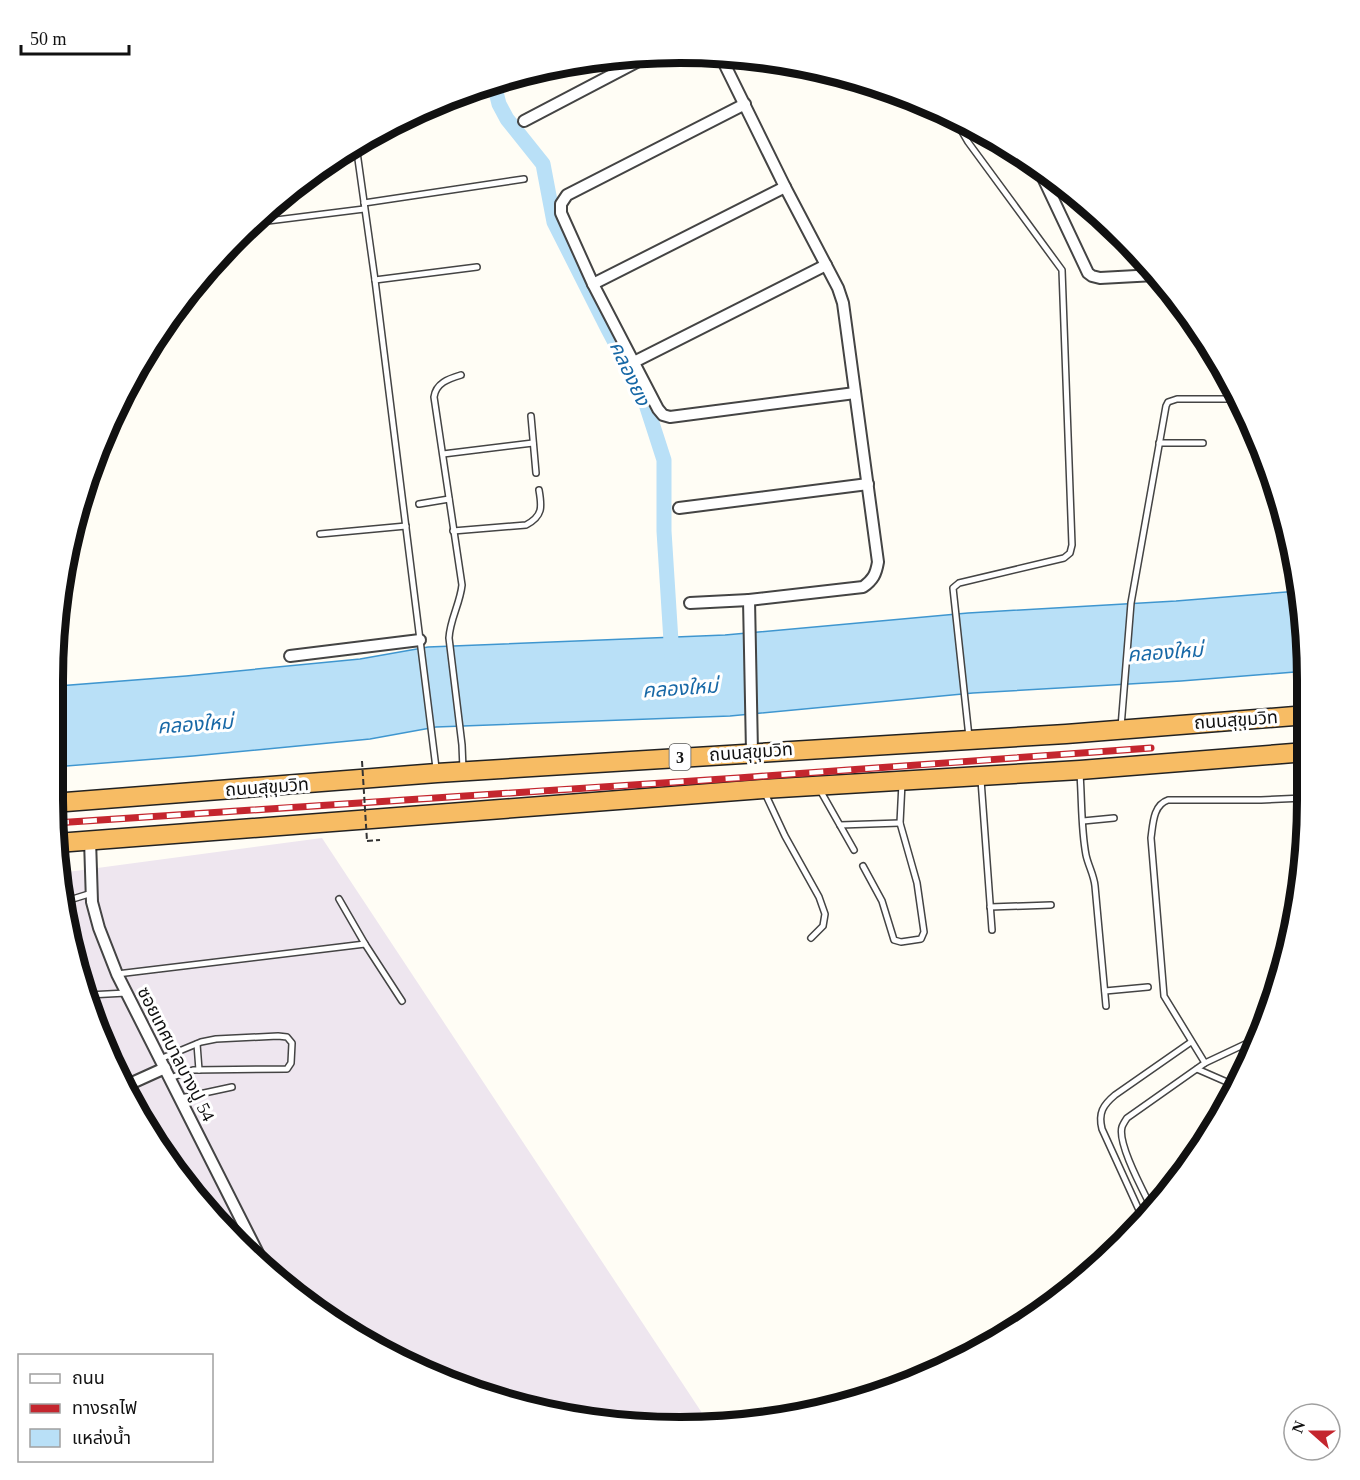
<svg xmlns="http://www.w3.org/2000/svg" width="1360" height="1480" font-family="'Times New Roman','Noto Sans Thai',serif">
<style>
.industrial{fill:#eee6ef}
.water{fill:#b9e0f7;stroke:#3f96cf;stroke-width:1.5}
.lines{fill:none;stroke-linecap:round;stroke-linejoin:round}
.canal{stroke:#b9e0f7;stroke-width:15}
.service-casing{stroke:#444;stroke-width:8}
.minor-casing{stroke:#444;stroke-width:14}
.trunk-casing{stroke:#222;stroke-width:21}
.path{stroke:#333;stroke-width:2;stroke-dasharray:6 3;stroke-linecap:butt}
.service{stroke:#fff;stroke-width:5}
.minor{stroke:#fff;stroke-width:10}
.trunk{stroke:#f7bc64;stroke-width:18}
.rail-casing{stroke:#c4262e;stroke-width:7}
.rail{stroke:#fff;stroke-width:4.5;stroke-dasharray:14;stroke-linecap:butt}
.path-bridge{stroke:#333;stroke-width:2;stroke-dasharray:6 3;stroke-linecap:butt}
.labels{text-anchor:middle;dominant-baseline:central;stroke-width:6;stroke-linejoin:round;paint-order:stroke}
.shield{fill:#fff;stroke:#585858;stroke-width:1.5}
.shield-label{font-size:16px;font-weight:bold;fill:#111}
.street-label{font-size:18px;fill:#111;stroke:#fff}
.water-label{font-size:20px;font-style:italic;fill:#1768a6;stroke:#fff}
.rim{fill:none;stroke:#111;stroke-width:8}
</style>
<rect width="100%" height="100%" fill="#fffdf5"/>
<!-- industrial -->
<polygon class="industrial" points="322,838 708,1422 639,1426 518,1406 402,1363 267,1272 182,1182 117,1077 65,923 60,873"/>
<!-- water -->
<polygon class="water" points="1299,591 1307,671 1181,681 973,693 730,716 436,727 370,739 193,756 54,767 58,686 186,676 360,659 428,647 725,635 968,613 1176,601"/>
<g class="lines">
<!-- canal -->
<polyline class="canal" points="494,84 499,104 507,119 543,164 554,222 608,329 643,395 664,460 664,531 672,657"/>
<defs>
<g id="service">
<polyline points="954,118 968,142 1062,270 1072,545 1070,553 1064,558 959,583 953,588 969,737"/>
<polyline points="356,145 375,280 436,768"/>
<polyline points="364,203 524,179"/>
<polyline points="252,223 364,209"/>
<polyline points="375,280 477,267"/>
<path d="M461,375c-13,4 -25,8 -27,22l28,188c-2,19 -12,34 -13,53l13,107 1,24"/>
<polyline points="531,416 536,473"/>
<polyline points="1159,443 1203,443"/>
<polyline points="443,454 533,443"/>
<polyline points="419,504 449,499"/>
<path d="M453,531l73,-6c17,-9 16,-18 13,-35"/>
<polyline points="320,534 406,526"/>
<polyline points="1121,727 1131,603 1166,406 1168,402 1177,399 1238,399"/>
<path d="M1080,774c2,27 1,55 6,81 2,10 8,20 9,31l11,120"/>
<polyline points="981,780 992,930"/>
<polyline points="820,790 854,850"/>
<polyline points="764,791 785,836 819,897 825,914 823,926 811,938"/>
<polyline points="1083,821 1114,818"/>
<polyline points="840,825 900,823"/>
<polyline points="863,866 882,901 894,940 901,942 921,939 924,932 917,883 900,823 902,783"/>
<polyline points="63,902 92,893"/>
<polyline points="990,907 1051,905"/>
<polyline points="365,944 402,1001"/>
<polyline points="117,974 365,944 339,899"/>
<polyline points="1105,991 1148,987"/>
<polyline points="89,995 126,993"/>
<polyline points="197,1044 199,1070"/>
<polyline points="160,1059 201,1042 216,1039 278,1036 287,1037 292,1043 291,1063 287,1069 193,1070 170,1078"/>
<polyline points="1205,1063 1258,1038"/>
<polyline points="1197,1069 1236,1086"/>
<polyline points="181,1098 232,1087"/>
<path d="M1153,1211c-8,-17 -36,-67 -31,-84 1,-3 3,-6 5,-9l78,-55 -41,-67 -13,-158c2,-14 2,-33 17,-38h93l43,-2"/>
<path d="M1144,1221l-42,-92c-4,-16 1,-24 13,-34l76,-53"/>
<polyline points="362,1333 364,1337"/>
</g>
<g id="minor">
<path d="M721,57l64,130 53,101 5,15 35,259c-2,12 -5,18 -15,25l-114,13 3,152"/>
<polyline points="745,104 567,195 561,204 561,213 593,284 658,409 663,415 670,417 855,393"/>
<polyline points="524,121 648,56"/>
<polyline points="1037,165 1088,273 1092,276 1100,278 1155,275"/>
<polyline points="593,284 785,187"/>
<polyline points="634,362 826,265"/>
<polyline points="679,508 868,484"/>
<polyline points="690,603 749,600"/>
<polyline points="290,656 420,640"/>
<polyline points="90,840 92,902 99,928 117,974 268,1273"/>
<polyline points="123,1087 165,1068"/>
</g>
<g id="trunk">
<polyline points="53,803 437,773 1066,734 1307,715"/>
<polyline points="57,843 763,789 1080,770 1306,752"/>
</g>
</defs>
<!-- service casing -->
<use href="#service" class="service-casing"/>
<!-- minor casing -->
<use href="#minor" class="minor-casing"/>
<!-- trunk casing -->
<use href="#trunk" class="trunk-casing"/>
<!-- path -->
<polyline class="path" points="367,841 380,840"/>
<!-- service -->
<use href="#service" class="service"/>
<!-- minor -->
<use href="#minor" class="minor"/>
<!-- trunk -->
<use href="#trunk" class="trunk"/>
<defs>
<polyline id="rail" points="55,823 738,778 1151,748"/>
</defs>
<!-- rail casing -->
<use href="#rail" class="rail-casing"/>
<!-- rail -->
<use href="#rail" class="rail"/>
<!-- path-bridge -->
<polyline class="path-bridge" points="362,761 367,841"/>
</g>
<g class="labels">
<!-- shield labels -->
<rect class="shield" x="669.5" y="744" width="21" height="26" rx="4.5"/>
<g class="shield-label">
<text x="680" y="757">3</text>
</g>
<!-- street labels -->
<g class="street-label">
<text transform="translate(1236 720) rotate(-4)">ถนนสุขุมวิท</text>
<text transform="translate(751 752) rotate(-4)">ถนนสุขุมวิท</text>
<text transform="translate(267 787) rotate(-4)">ถนนสุขุมวิท</text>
<text transform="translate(176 1054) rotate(63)">ซอยเทศบาลบางปู 54</text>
</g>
<!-- water labels -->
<g class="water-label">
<text transform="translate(630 373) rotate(65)">คลองยง</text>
<text transform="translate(1165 652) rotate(-4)">คลองใหม่</text>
<text transform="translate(680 688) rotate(-4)">คลองใหม่</text>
<text transform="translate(195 724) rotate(-4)">คลองใหม่</text>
</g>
</g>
<!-- crop -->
<path d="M0 0H1360V1480H0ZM680 63H680A617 617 0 0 1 1297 680V800A617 617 0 0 1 680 1417H680A617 617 0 0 1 63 800V680A617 617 0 0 1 680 63Z" fill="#fff" fill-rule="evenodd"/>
<path class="rim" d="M680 63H680A617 617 0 0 1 1297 680V800A617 617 0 0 1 680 1417H680A617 617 0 0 1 63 800V680A617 617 0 0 1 680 63Z"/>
<!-- legend -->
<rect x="18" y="1354" width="195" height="108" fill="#ffffff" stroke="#a0a0a0" stroke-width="1.5"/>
<rect x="30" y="1374" width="30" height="9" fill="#ffffff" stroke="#a0a0a0" stroke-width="1.5"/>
<text x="72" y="1384" font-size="18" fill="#111111">ถนน</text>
<rect x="30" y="1404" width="30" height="9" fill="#c4262e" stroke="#a0a0a0" stroke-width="1.5"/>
<text x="72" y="1414" font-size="18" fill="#111111">ทางรถไฟ</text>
<rect x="30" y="1429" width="30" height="18" fill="#b9e0f7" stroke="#a0a0a0" stroke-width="1.5"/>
<text x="72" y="1444" font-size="18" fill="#111111">แหล่งน้ำ</text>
<!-- north arrow -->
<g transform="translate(1312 1432) rotate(291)"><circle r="28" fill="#ffffff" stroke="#a0a0a0" stroke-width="1.5"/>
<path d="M0-4.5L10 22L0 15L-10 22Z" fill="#c4262e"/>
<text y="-9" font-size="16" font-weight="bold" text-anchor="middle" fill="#111111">N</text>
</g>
<!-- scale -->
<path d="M21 45v9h108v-9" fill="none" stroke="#111111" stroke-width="3"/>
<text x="30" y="45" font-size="18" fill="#111111" stroke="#ffffff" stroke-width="4.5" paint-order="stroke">50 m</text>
</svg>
